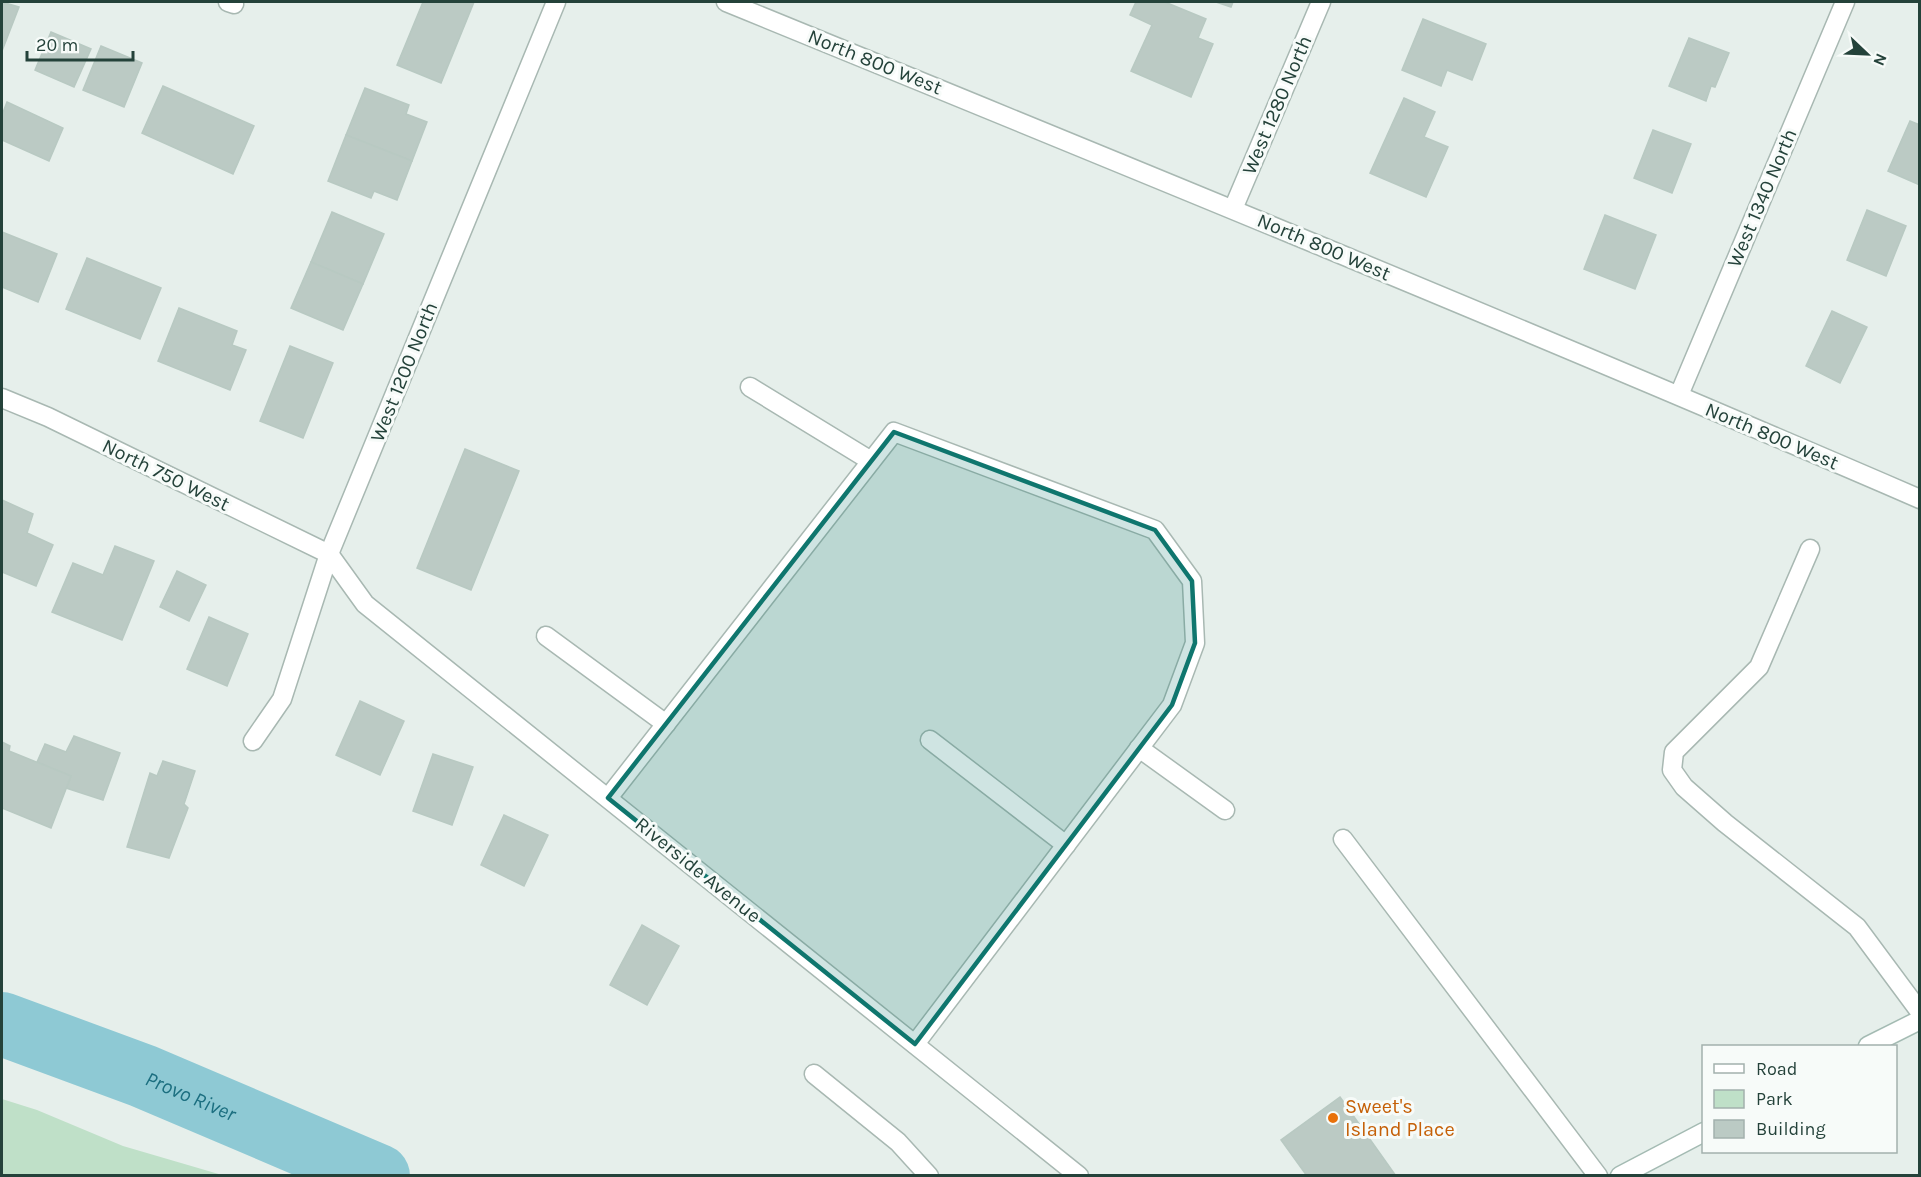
<svg xmlns="http://www.w3.org/2000/svg" width="1921" height="1177" font-family="Karla,sans-serif">
<style>
.green{fill:#bfe0c8}
.lines{fill:none;stroke-linecap:round;stroke-linejoin:round}
.river{stroke:#8ec9d4;stroke-width:64}
.building{fill:#bbcac4;stroke:#b8c9c2;stroke-width:1.5}
.service-casing{stroke:#a8b8b2;stroke-width:21}
.minor-casing{stroke:#a8b8b2;stroke-width:21}
.secondary-casing{stroke:#a4bbb3;stroke-width:21}
.service{stroke:#fff;stroke-width:18}
.minor{stroke:#fff;stroke-width:18}
.secondary{stroke:#fff;stroke-width:18}
.marked{fill:#0f766e;fill-opacity:0.2;stroke:#0f766e;stroke-width:4.5;stroke-linejoin:round}
.food-dot{fill:#e8710a;stroke:#f7fbf9;stroke-width:2}
.labels{text-anchor:middle;dominant-baseline:central;stroke-width:6;stroke-linejoin:round;paint-order:stroke}
.street-label{font-size:20px;fill:#24423a;stroke:#f7fbf9}
.food-label{font-size:20px;fill:#c56008;stroke:#f7fbf9;text-anchor:start}
.water-label{font-size:21px;font-style:italic;fill:#1c6f80;stroke:#f7fbf9}
</style>
<rect width="100%" height="100%" fill="#e6efeb"/>
<!-- green -->
<polygon class="green" points="2,1099 37,1110 123,1146 222,1175 2,1175"/>
<g class="lines">
<!-- river -->
<path class="river" id="s1" d="M2,1024l141,52 235,100"/>
</g>
<!-- building -->
<g class="building">
<polygon points="2,2 19,7 2,51"/>
<polygon points="423,2 474,2 441,83 397,65"/>
<polygon points="1136,2 1165,2 1206,19 1198,38 1213,44 1191,97 1131,71 1152,25 1130,15"/>
<polygon points="1216,2 1233,2 1231,7"/>
<polygon points="1423,19 1486,44 1472,80 1447,70 1441,86 1402,70"/>
<polygon points="51,32 91,49 74,87 35,70"/>
<polygon points="1689,38 1729,53 1715,87 1711,86 1706,101 1669,86"/>
<polygon points="101,46 142,63 124,107 83,90"/>
<polygon points="163,86 254,126 233,174 142,133"/>
<polygon points="365,88 409,105 406,114 427,122 412,161 346,135"/>
<polygon points="1404,98 1435,112 1424,137 1448,147 1426,197 1370,173"/>
<polygon points="7,102 63,128 49,161 2,140 2,115"/>
<polygon points="1910,121 1920,125 1920,185 1888,171"/>
<polygon points="1653,130 1691,144 1672,193 1634,178"/>
<polygon points="346,135 412,161 397,200 374,191 371,198 328,181"/>
<polygon points="1867,210 1906,226 1886,276 1847,260"/>
<polygon points="332,212 384,234 363,284 311,262"/>
<polygon points="1605,215 1656,235 1635,289 1584,269"/>
<polygon points="2,232 57,254 38,302 2,287"/>
<polygon points="87,258 161,288 140,339 66,309"/>
<polygon points="311,262 363,284 343,330 291,308"/>
<polygon points="179,308 237,331 232,345 246,350 230,390 158,361"/>
<polygon points="1832,311 1867,327 1840,383 1806,366"/>
<polygon points="290,346 333,363 303,438 260,421"/>
<polygon points="465,449 519,471 471,590 417,568"/>
<polygon points="2,500 33,514 27,533 53,545 36,586 2,572"/>
<polygon points="115,546 154,561 122,640 52,612 73,563 103,575"/>
<polygon points="177,571 206,585 189,621 160,607"/>
<polygon points="209,617 248,634 227,686 187,669"/>
<polygon points="360,701 404,721 380,775 336,755"/>
<polygon points="74,736 120,753 103,800 66,788 71,776 37,762 45,744 66,752"/>
<polygon points="2,742 10,746 9,751 71,776 51,828 2,808"/>
<polygon points="433,754 473,767 452,825 413,811"/>
<polygon points="163,761 195,771 184,804 188,808 169,858 127,847 150,773 157,776"/>
<polygon points="504,815 548,835 524,886 481,865"/>
<polygon points="642,925 679,946 647,1005 610,985"/>
<polygon points="1340,1097 1396,1176 1307,1176 1281,1140"/>
</g>
<g class="lines">
<defs>
<g id="service">
<polyline points="1810,549 1759,667 1674,752 1672,770 1684,787 1725,823 1857,927 1920,1012"/>
<polyline points="1343,839 1598,1176"/>
<polyline points="814,1074 898,1142 929,1176"/>
</g>
<g id="minor">
<polyline points="228,2 234,4"/>
<path d="M726,2c399,163 798,326 1194,497"/>
<polyline points="1233,209 1321,2"/>
<polyline points="750,387 871,461"/>
<polyline points="1679,395 1845,2"/>
<polyline points="2,398 48,417 329,554 365,604 1079,1176"/>
<polyline points="546,636 666,724"/>
<polyline points="930,740 1066,845"/>
<polyline points="253,741 282,699 329,554 556,2"/>
<polyline points="1139,748 1225,810"/>
<polyline points="608,798 894,432 1155,530 1192,581 1195,643 1172,705 915,1044"/>
</g>
<g id="secondary">
<polyline points="1868,1046 1920,1020"/>
<polyline points="1620,1176 1704,1132"/>
</g>
</defs>
<!-- service casing -->
<use href="#service" class="service-casing"/>
<!-- minor casing -->
<use href="#minor" class="minor-casing"/>
<!-- secondary casing -->
<use href="#secondary" class="secondary-casing"/>
<!-- service -->
<use href="#service" class="service"/>
<!-- minor -->
<use href="#minor" class="minor"/>
<!-- secondary -->
<use href="#secondary" class="secondary"/>
</g>
<!-- marked area -->
<path class="marked" d="M894,432l261,98 37,51 3,62 -23,62 -257,339 -307,-246z"/>
<!-- markers -->
<circle class="food-dot" cx="1333" cy="1118" r="6"/>
<g class="labels">
<!-- street labels -->
<g class="street-label">
<text transform="translate(875 62) rotate(22)">North 800 West</text>
<text transform="translate(1277 105) rotate(-67)">West 1280 North</text>
<text transform="translate(1762 198) rotate(-67)">West 1340 North</text>
<text transform="translate(1324 247) rotate(23)">North 800 West</text>
<text transform="translate(404 372) rotate(-68)">West 1200 North</text>
<text transform="translate(1772 436) rotate(23)">North 800 West</text>
<text transform="translate(166 475) rotate(26)">North 750 West</text>
<text transform="translate(698 870) rotate(39)">Riverside Avenue</text>
</g>
<!-- food labels -->
<g class="food-label">
<text x="1345" y="1106">Sweet's<tspan x="1345" dy="23">Island Place</tspan></text>
</g>
<!-- water labels -->
<g class="water-label">
<text stroke="none"><textPath href="#s1" startOffset="202">Provo River</textPath></text>
</g>
</g>
<!-- border -->
<rect width="1921" height="1177" fill="none" stroke="#24423a" stroke-width="6"/>
<!-- legend -->
<rect x="1702" y="1045" width="195" height="108" fill="#f7fbf9" stroke="#a3b1ad" stroke-width="1.5"/>
<rect x="1714" y="1064" width="30" height="9" fill="#ffffff" stroke="#a3b1ad" stroke-width="1.5"/>
<text x="1756" y="1075" font-size="18" fill="#24423a">Road</text>
<rect x="1714" y="1090" width="30" height="18" fill="#bfe0c8" stroke="#a3b1ad" stroke-width="1.5"/>
<text x="1756" y="1105" font-size="18" fill="#24423a">Park</text>
<rect x="1714" y="1120" width="30" height="18" fill="#bbcac4" stroke="#a3b1ad" stroke-width="1.5"/>
<text x="1756" y="1135" font-size="18" fill="#24423a">Building</text>
<!-- north arrow -->
<g transform="translate(1867 54) rotate(113)" stroke="#f7fbf9" stroke-width="4.5" paint-order="stroke">
<path d="M0-4.5L10 22L0 15L-10 22Z" fill="#24423a"/>
<text y="-9" font-size="16" font-weight="bold" text-anchor="middle" fill="#24423a">N</text>
</g>
<!-- scale -->
<path d="M27 51v9h106v-9" fill="none" stroke="#24423a" stroke-width="3"/>
<text x="36" y="51" font-size="18" fill="#24423a" stroke="#f7fbf9" stroke-width="4.5" paint-order="stroke">20 m</text>
</svg>
